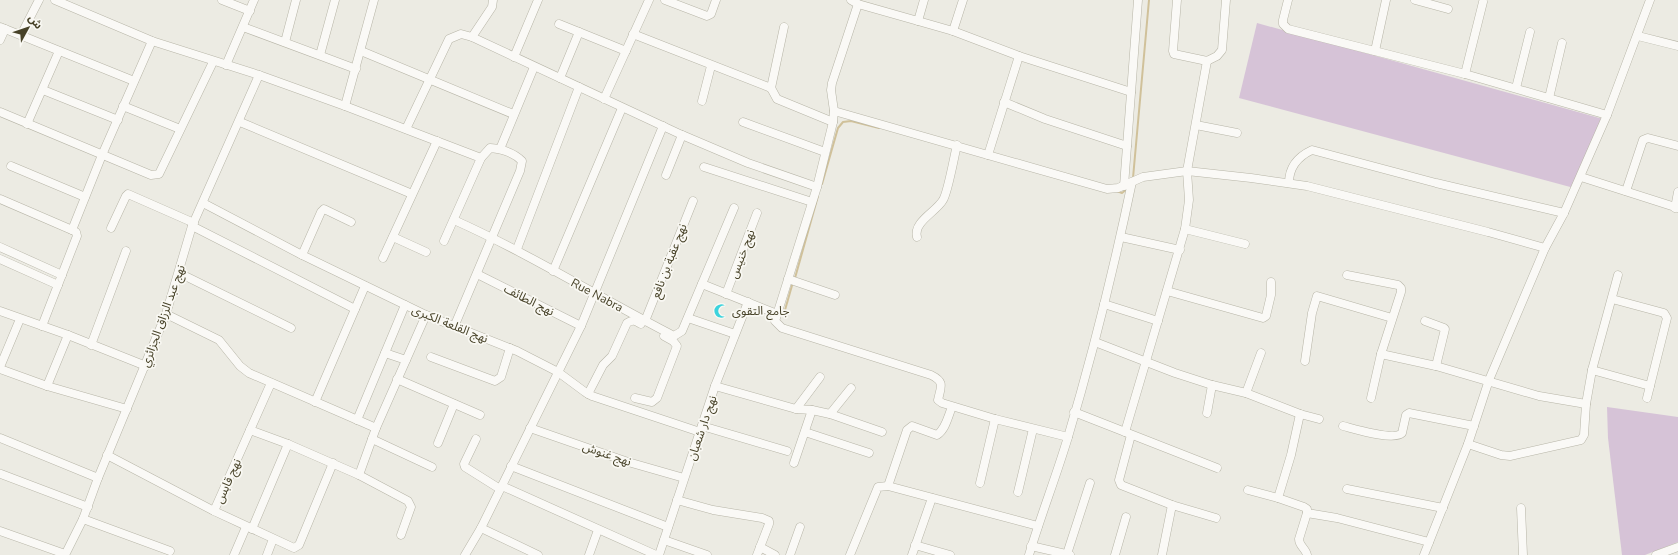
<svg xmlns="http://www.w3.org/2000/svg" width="1678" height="555" font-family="'Nunito Sans','Noto Sans Arabic',sans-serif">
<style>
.green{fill:#d6c3d7}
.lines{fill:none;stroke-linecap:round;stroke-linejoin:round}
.stream{stroke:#d0c19a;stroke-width:2}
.street-casing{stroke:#b7b5a7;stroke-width:9}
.street{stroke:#faf9f6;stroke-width:8}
.labels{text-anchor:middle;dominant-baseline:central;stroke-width:3.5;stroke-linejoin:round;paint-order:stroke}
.street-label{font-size:12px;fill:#474228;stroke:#f9f8f3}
.poi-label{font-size:12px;fill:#474228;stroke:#f9f8f3;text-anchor:start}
</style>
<rect width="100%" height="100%" fill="#ecebe3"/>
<!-- green -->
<g class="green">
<polygon points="1257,23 1603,119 1574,188 1239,98"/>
<polygon points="1607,407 1678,417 1678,542 1645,555 1622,555 1608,438"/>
</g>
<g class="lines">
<!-- stream -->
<g class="stream">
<polyline points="1133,178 1149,0"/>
<polyline points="822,184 838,128 843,122 851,121 879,128"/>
<polyline points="1117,191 1122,193 1127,189"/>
<polyline points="795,278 818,196"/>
<polyline points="785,310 793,282"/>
</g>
<defs>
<g id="street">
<polyline points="55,0 152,41 259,75 345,106 481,158"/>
<polyline points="222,0 250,11"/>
<polyline points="665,0 707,16 711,14 716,0"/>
<path d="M851,0l7,4 -26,79 -1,7 3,21 -1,11 -16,65 -42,134 7,7 149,47c14,7 10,11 7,25l4,3 53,16 73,18"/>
<polyline points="1177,0 1173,51 1174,54 1207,61 1217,56 1222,50 1226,0"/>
<polyline points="1288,0 1283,20 1283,24 1288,29 1465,74 1607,115"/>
<polyline points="1415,0 1448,9"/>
<polyline points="858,4 918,21 924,0"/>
<polyline points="918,21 953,31 1019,56 988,155"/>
<polyline points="559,24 626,51"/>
<polyline points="0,27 134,81"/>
<polyline points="243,27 356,69"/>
<polyline points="953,31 963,0"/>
<polyline points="633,34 771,88 777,99 833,122"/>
<polyline points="21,35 39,0"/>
<polyline points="1638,36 1678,46"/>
<polyline points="472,37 492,7 493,0"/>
<polyline points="0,40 5,29"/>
<polyline points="285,42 296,0"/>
<polyline points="361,51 513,114"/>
<polyline points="1375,51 1386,0"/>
<polyline points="320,55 335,0"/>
<polyline points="1019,56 1131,92"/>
<polyline points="514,57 538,0"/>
<polyline points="226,65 254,0"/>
<polyline points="1465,74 1483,2"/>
<polyline points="560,78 579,32"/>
<polyline points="771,88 784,27"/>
<polyline points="1516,88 1530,32"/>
<polyline points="43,90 118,120"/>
<polyline points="1549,98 1562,43"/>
<polyline points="604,99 649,0"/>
<polyline points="702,101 711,66"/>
<polyline points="1004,102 1045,119 1127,146"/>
<polyline points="123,106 180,129"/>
<polyline points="345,106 374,0"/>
<polyline points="834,111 1107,189 1118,188 1143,177 1187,171 1251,178 1307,186 1488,232 1545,248"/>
<polyline points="0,112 151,175 159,174 213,62"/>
<polyline points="240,122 412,194"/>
<polyline points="743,122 825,152"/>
<polyline points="27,124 59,51"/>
<polyline points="1196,125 1237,133"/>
<polyline points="406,129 449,39 461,34 472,37 682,135 748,163 817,187"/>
<polyline points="500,149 534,67"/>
<polyline points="11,166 85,197"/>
<polyline points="704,167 812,202"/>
<polyline points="666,175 682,135"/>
<polyline points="1581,177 1678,208"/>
<path d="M1289,183c0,-16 8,-26 23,-33l124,33 128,30"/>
<polyline points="1124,186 1138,0"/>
<polyline points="1626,191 1643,140 1648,138 1678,146"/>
<polyline points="0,199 72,230"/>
<polyline points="203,203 302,255 426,315 517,351 558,372 585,392 592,396 700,432"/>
<polyline points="1675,208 1678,192"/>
<path d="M454,220c76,34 146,78 220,116l8,-5 52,-123"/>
<polyline points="192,226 355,309"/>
<polyline points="111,228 126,196 128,194 194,223"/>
<polyline points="1185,229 1245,244"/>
<polyline points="393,237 426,252"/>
<path d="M917,237c-4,-15 19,-25 26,-37 5,-8 11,-43 14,-55"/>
<polyline points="1121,237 1180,250"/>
<path d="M444,241l37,-83 9,-10c12,1 24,5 32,13l-2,10 -66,156"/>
<polyline points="0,247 62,275"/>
<polyline points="517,249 579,87"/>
<polyline points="302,255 321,212 324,209 351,222"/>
<polyline points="383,258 437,141"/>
<polyline points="0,259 58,285"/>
<polyline points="553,271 622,108"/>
<polyline points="179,273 291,328"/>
<polyline points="477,274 581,326"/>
<polyline points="1347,275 1398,285 1401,288 1401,292 1381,354 1371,398"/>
<polyline points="788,279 835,295"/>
<polyline points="702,284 777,314"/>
<polyline points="1167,291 1263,318 1266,316 1271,295 1271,282"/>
<polyline points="726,294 757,213"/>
<polyline points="1612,299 1664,313 1667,318 1647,398"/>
<polyline points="1104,304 1158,321"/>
<polyline points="0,311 68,335 146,366"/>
<polyline points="166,314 219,340 240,366 249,373 376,428"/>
<polyline points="688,318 735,334"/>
<polyline points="645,321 693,201"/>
<polyline points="1425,321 1444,328 1445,329 1436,366"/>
<polyline points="42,326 77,236 76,232 72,230 102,155 152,41"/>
<polyline points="1095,342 1175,373 1212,385 1246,393 1300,414 1319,419"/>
<polyline points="91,345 126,251"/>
<polyline points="385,353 406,360"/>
<polyline points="1381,354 1436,366 1539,396 1586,404 1584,435 1581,440 1510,456 1501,455 1468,444"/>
<polyline points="431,357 495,381 501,377 510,348"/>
<polyline points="1305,361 1312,313 1317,296 1392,318"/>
<polyline points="0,367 20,319"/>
<polyline points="0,369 47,386 127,409"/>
<polyline points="1592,370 1650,386"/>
<polyline points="397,379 480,415"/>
<polyline points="47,386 68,335"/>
<polyline points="715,386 796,409 812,410 830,414 882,432"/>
<polyline points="1246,393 1261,353"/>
<path d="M588,394l15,-29 9,-9 15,-33c6,-4 9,-2 14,1"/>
<polyline points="635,398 652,402 657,398 677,346 673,341 664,336"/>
<polyline points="315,402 365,286"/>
<polyline points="1586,404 1592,370 1618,275"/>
<polyline points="796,409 820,377"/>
<polyline points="1074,412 1217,468"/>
<polyline points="1207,413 1212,385"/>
<polyline points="830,414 851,388"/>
<polyline points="357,420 405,305"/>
<polyline points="702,426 787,451"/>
<path d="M1343,426c12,3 51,15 59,7l4,-18 3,-2 65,13"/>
<polyline points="530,428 628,462 684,478"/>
<polyline points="250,430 288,444 359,475 408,501 411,507 401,535"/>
<polyline points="805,432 869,453"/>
<polyline points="1125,432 1185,229 1189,200 1187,171 1207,61"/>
<polyline points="1131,435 1119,480 1121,485 1172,505 1216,518"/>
<polyline points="0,438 98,478"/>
<polyline points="372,439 432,467"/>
<polyline points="476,439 464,464 465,467 500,489"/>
<polyline points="438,443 454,404"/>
<polyline points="107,455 214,511 294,548 299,545 333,463"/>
<polyline points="794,463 812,410"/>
<polyline points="511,466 668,527"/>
<polyline points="1,474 88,507"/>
<polyline points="359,475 376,428 426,315"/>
<polyline points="980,483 995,419"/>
<polyline points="502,486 656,555"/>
<path d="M888,486l19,-56 5,-4 25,9c9,-6 11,-19 15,-28"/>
<polyline points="1347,489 1443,508"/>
<polyline points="1248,490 1278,498 1304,507 1307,509 1307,513 1337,518 1429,542"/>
<polyline points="1018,492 1033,429"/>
<polyline points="1278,498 1291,455 1300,414"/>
<polyline points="677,500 713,510 762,518 769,521 769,524 757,555"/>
<polyline points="1521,508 1523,555"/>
<polyline points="214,511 271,383"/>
<polyline points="83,519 170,551"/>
<polyline points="481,528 538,555"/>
<polyline points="252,529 288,444"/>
<polyline points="0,531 65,554"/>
<polyline points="664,540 707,555"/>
<polyline points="915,545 950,555"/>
<polyline points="1031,546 1070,555"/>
<polyline points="760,547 775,555"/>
<polyline points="1067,554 1090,483"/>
<polyline points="65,555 83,519 98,478 166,314 192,226 259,75"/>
<polyline points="234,555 246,527"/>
<polyline points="267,555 273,539"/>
<polyline points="465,555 481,528 581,326 663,126"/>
<polyline points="589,555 598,530"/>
<polyline points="659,555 715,386 748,302"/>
<polyline points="790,555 800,527"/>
<polyline points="850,555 878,487 888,486 1038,526"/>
<polyline points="912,555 932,498"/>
<path d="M1029,555c12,-40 27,-78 39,-118 25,-84 46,-169 64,-255"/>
<polyline points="1115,555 1126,517"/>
<polyline points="1162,555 1172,505"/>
<path d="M1307,555c-1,-6 -8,-9 -8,-16l8,-26"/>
<polyline points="1424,555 1468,444 1489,380 1545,248 1564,213 1607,115 1650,0"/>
<polyline points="1656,555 1678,547"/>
</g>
</defs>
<!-- street casing -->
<use href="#street" class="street-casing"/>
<!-- street -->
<use href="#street" class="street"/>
</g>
<!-- icons -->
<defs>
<symbol id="mosque-bare" viewBox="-9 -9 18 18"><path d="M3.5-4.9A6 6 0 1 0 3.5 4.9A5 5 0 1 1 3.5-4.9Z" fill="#3cd3dd" stroke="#f9f8f3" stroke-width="2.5" paint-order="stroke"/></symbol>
</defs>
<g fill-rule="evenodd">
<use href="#mosque-bare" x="711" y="301" width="20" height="20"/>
</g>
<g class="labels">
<!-- street labels -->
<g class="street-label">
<text transform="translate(742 254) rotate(-69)">نهج خنيس</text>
<text transform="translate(669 261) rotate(-69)">نهج عقبة بن نافع</text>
<text transform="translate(597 295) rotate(28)">Rue Nabra</text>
<text transform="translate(529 300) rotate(27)">نهج الطائف</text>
<text transform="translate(163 316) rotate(-70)">نهج عبد الرزاق الجزائري</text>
<text transform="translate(450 324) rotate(22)">نهج القلعة الكبرى</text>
<text transform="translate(702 428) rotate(-71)">نهج دار شعبان</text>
<text transform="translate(607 454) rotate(19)">نهج غنوش</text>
<text transform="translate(228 481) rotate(-66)">نهج قابس</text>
</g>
<!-- poi labels -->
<g class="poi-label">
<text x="732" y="311">جامع التقوى</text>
</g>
</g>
<!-- north arrow -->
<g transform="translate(28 28) rotate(50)" stroke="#f9f8f3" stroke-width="3" paint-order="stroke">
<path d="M0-3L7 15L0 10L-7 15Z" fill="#474228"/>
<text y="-6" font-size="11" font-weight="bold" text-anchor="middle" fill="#474228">ش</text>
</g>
</svg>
